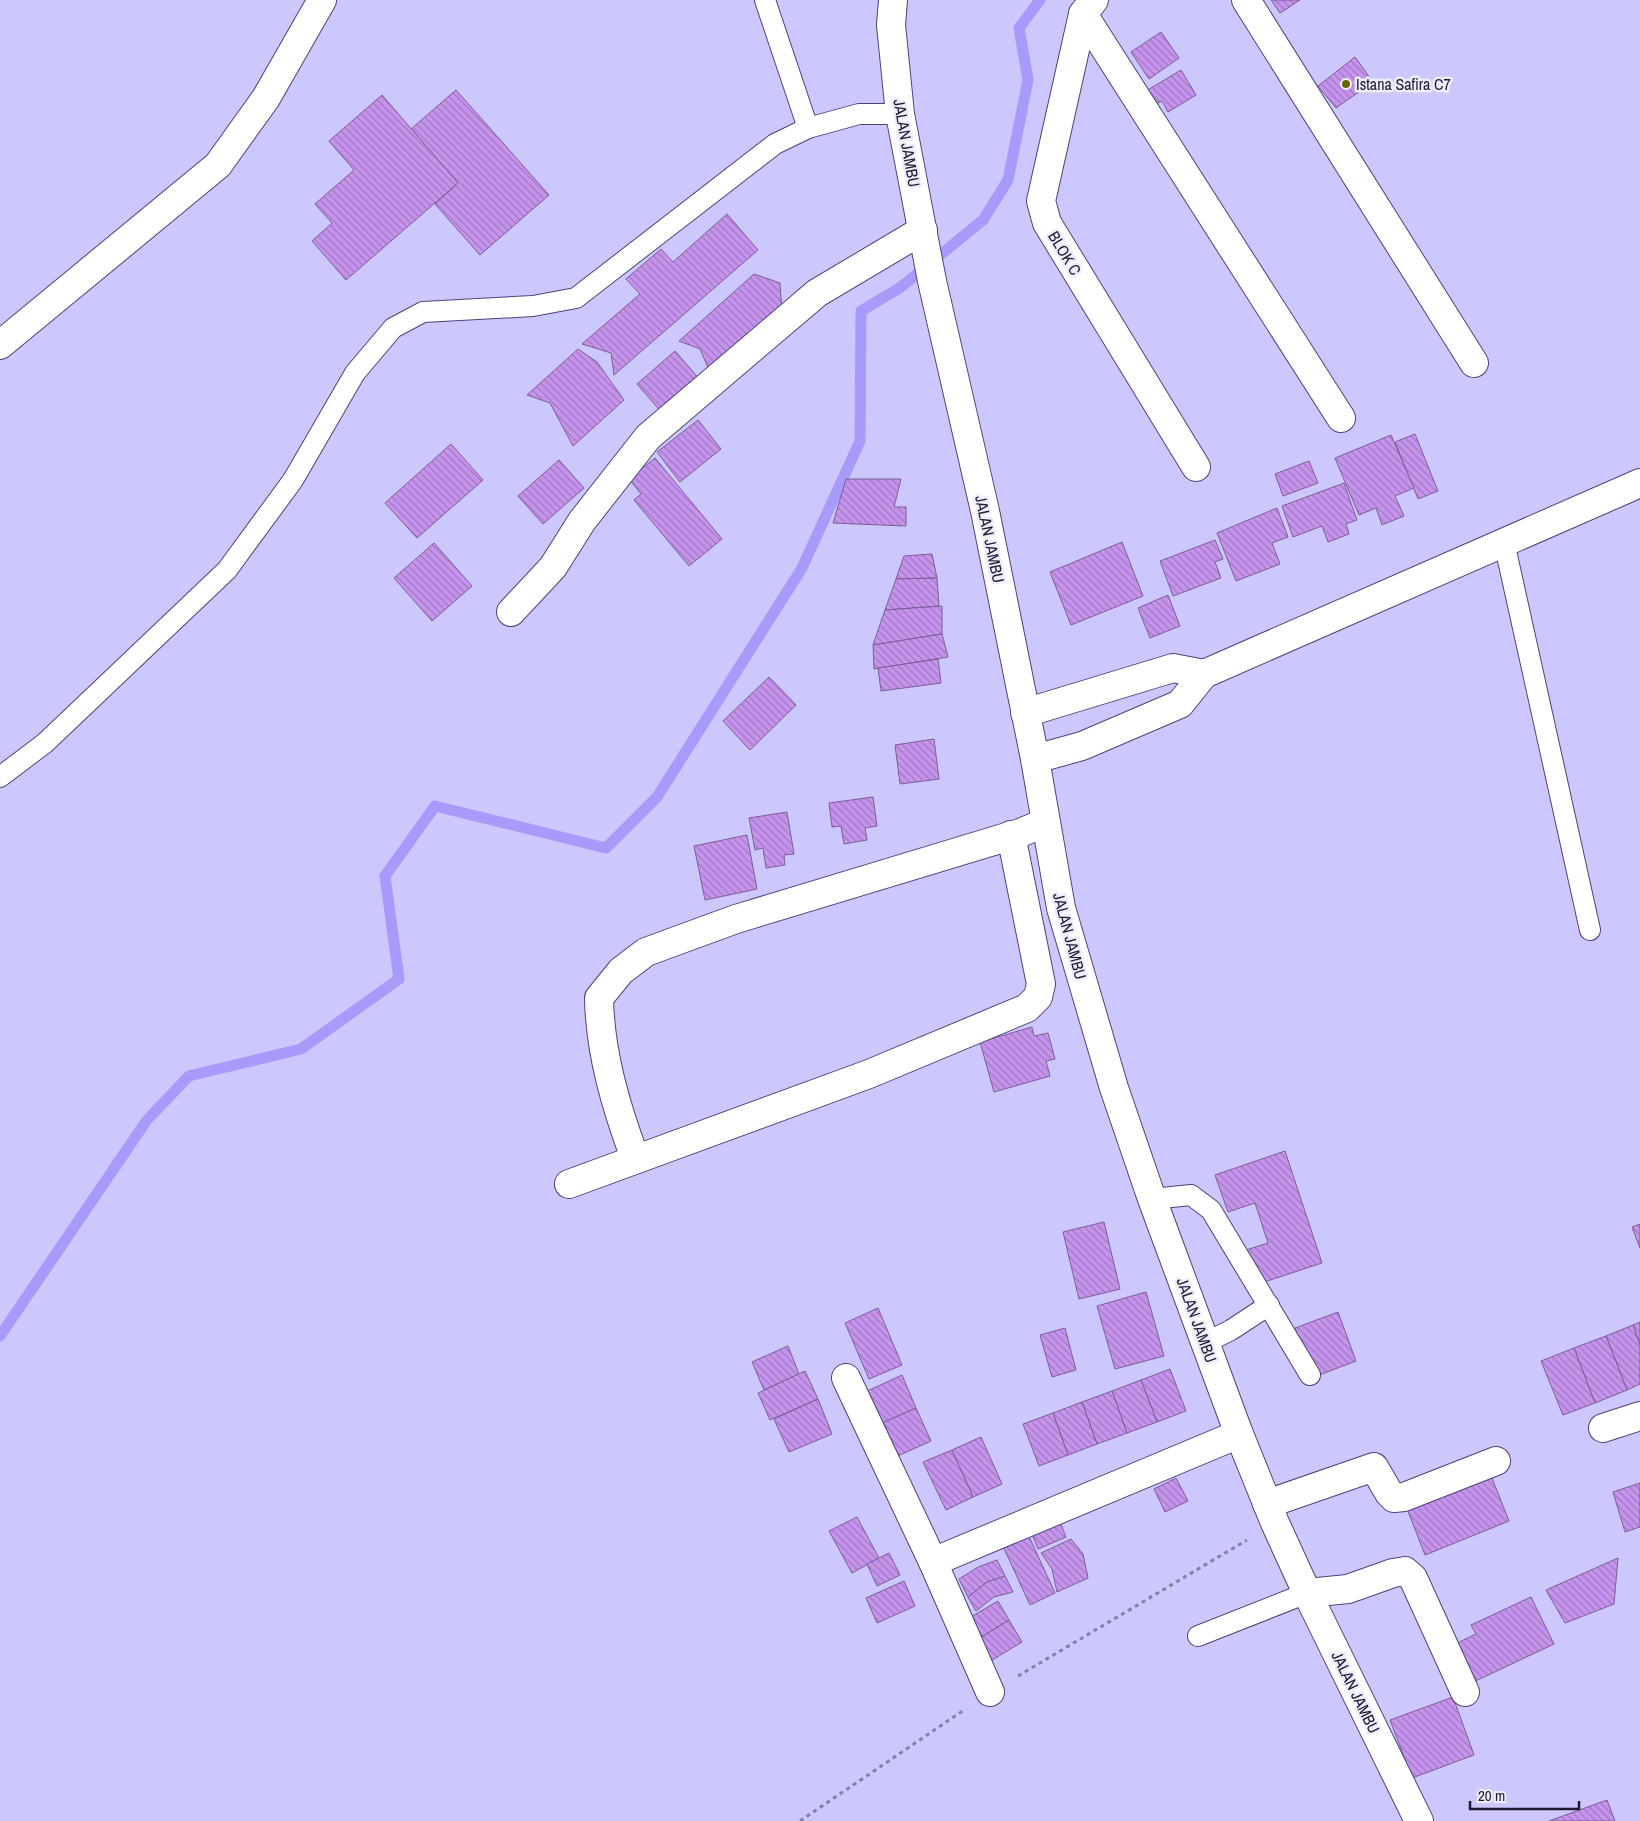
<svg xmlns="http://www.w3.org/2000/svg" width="1640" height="1821" font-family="'Archivo Narrow',sans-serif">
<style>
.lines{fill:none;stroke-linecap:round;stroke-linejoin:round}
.stream{stroke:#a89afa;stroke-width:11}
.building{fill:url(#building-back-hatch);stroke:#7d5d95}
.service-casing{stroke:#4c437b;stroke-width:22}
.minor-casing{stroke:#4c437b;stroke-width:30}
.tertiary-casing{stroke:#4c437b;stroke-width:30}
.path{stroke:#847fa8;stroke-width:3;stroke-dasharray:4 4;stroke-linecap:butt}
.service{stroke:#fff;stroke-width:20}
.minor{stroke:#fff;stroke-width:28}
.tertiary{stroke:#fff;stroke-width:28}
.poi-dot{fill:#686802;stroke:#eeedfb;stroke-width:2}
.labels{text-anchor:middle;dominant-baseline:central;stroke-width:5;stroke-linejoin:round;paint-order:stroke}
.poi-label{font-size:16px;fill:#1e1a32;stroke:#eeedfb;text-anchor:start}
.street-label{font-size:16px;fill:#1e1a32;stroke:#eeedfb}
</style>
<defs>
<pattern id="building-back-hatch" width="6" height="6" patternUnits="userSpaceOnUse" patternTransform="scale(1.25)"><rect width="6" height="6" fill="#c694ee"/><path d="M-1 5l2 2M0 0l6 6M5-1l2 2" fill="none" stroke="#a078c1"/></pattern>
</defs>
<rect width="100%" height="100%" fill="#ccc7fc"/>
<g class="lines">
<!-- stream -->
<polyline class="stream" points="0,1336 147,1120 189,1076 301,1049 399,979 385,876 435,806 606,848 657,797 802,568 860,441 861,311 901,287 983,220 1008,180 1028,80 1019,28 1040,0"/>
</g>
<!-- building -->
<g class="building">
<polygon points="1271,0 1300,0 1280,13"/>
<polygon points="1161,32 1179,58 1149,79 1131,52"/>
<polygon points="1355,57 1373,82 1336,108 1318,86"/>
<polygon points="1181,70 1196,95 1168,112 1162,101 1154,105 1146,91"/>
<polygon points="456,90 549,195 480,255 435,204 458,183 411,129"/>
<polygon points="382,95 458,183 346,280 312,241 332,223 315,204 354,170 329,141"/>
<polygon points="727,214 758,250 614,375 611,353 582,344 640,294 626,279 661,249 673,262"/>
<polygon points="754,274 780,283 782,312 712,377 700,349 679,341"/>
<polygon points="578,349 597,362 624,400 573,446 550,403 527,395"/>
<polygon points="675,351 701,381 663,414 637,384"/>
<polygon points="698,420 721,449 680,482 657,452"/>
<polygon points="1415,434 1438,491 1418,499 1395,442"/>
<polygon points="1391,435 1414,488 1395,496 1404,516 1382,525 1376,508 1359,515 1335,458"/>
<polygon points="451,444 483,480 417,538 385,503"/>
<polygon points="655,458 722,539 689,566 634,500 641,494 629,479"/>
<polygon points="559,460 584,488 543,524 518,496"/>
<polygon points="1309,461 1318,483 1283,496 1275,474"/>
<polygon points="846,479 901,479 894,507 906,507 906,526 833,523"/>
<polygon points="1344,483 1357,520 1346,524 1349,534 1328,542 1322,526 1293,537 1282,506"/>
<polygon points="1277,508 1288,537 1272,543 1280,564 1236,581 1217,533"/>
<polygon points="1215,540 1223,559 1215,562 1221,578 1173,596 1160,561"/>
<polygon points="1122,542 1143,596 1071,625 1050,572"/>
<polygon points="434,543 472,586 432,621 394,578"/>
<polygon points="932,554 937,578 896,579 904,556"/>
<polygon points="937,578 939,606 885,610 896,579"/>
<polygon points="1168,595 1180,626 1150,638 1138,608"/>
<polygon points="942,606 942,634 873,645 885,610"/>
<polygon points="942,634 948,657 874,669 873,645"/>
<polygon points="938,659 941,683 881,691 878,668"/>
<polygon points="769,677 796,705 750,750 723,721"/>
<polygon points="934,739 939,779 900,784 895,745"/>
<polygon points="873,797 877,826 865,828 867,840 844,844 841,826 832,827 829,803"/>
<polygon points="787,812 794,854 784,855 785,865 766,868 763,848 755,850 749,818"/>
<polygon points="747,835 757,889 705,900 694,846"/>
<polygon points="1032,1027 1034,1036 1048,1033 1055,1059 1046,1061 1050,1076 994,1092 980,1042"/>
<polygon points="1285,1151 1322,1263 1258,1284 1246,1250 1268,1243 1255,1203 1228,1212 1215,1175"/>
<polygon points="1104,1222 1120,1289 1079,1299 1063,1232"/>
<polygon points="1640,1224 1640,1248 1632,1227"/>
<polygon points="1146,1292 1164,1356 1115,1369 1097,1306"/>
<polygon points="878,1308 902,1365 869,1379 845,1323"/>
<polygon points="1338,1312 1356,1361 1314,1377 1295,1328"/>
<polygon points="1640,1322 1640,1345 1633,1325"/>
<polygon points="1633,1325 1640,1345 1640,1384 1627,1390 1606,1336"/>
<polygon points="1065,1328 1076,1370 1052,1377 1040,1335"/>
<polygon points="1606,1336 1627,1390 1595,1403 1574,1348"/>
<polygon points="788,1346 799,1374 764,1390 752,1362"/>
<polygon points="1574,1348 1595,1403 1563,1415 1541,1361"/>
<polygon points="1170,1369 1186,1411 1157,1422 1141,1380"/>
<polygon points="805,1371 818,1399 770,1420 758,1393"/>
<polygon points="902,1375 916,1408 878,1425 863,1393"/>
<polygon points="1141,1380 1157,1422 1127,1433 1112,1391"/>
<polygon points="1112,1391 1127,1433 1097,1444 1082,1402"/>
<polygon points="818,1399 832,1434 789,1452 774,1419"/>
<polygon points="1082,1402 1097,1444 1068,1455 1053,1413"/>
<polygon points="916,1408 931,1441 893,1458 878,1425"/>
<polygon points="1053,1413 1068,1455 1039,1466 1023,1424"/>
<polygon points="981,1437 1002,1484 973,1497 952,1450"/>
<polygon points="952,1450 973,1497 946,1510 923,1462"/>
<polygon points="1490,1473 1509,1521 1425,1555 1406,1506"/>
<polygon points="1176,1478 1188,1501 1165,1512 1154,1489"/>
<polygon points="1640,1483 1640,1527 1625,1532 1613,1492"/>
<polygon points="857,1517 879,1558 852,1573 829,1531"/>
<polygon points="1060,1522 1066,1537 1038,1549 1032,1534"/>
<polygon points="1026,1530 1055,1593 1030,1605 1001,1542"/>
<polygon points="1071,1539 1083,1554 1088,1578 1057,1592 1052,1569 1041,1553"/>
<polygon points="889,1553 900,1575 877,1586 867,1564"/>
<polygon points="1618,1558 1614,1604 1565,1623 1546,1590"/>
<polygon points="997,1560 1005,1576 987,1582 968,1597 959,1579 978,1567"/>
<polygon points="1005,1576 1013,1592 994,1597 976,1611 968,1597 987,1582"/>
<polygon points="904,1581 915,1606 877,1623 866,1598"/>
<polygon points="1531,1597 1554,1644 1467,1685 1449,1647 1476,1634 1471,1625"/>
<polygon points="998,1601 1009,1620 975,1641 964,1621"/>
<polygon points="1009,1620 1022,1642 989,1662 975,1641"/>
<polygon points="1453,1697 1474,1755 1412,1778 1390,1720"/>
<polygon points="1607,1800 1615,1821 1549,1821"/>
</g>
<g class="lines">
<defs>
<g id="service">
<polyline points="765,0 808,128"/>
<polyline points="1504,542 1590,930"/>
<polyline points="0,777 45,743 227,570 293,480 355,373 393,328 423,312 533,306 576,298 775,144 808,128 859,114 900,114"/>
<polyline points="1152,1199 1191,1195 1211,1210 1310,1375"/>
<polyline points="1205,1343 1231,1330 1269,1305"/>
<polyline points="1198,1636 1307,1593"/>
</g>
<g id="minor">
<polyline points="1094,0 1083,14 1041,201 1047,223 1196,467"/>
<polyline points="1246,0 1474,363"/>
<polyline points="1083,14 1341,418"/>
<polyline points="0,345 218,165 266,98 322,0"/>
<polyline points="511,612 553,567 582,521 648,437 817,293 923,230"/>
<polyline points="1025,713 1173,668 1204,674"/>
<polyline points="1035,759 1082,746 1180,704 1204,674 1640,483"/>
<path d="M635,1158c-19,-51 -35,-105 -36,-160l22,-27 25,-19 90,-33 284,-86 24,-10"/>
<polyline points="569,1184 869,1074 1027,1008 1038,997 1041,984 1011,835"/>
<polyline points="846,1378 933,1562 1239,1434"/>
<polyline points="1603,1428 1640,1416"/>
<polyline points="1267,1504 1374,1467 1389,1493 1394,1498 1404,1497 1496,1461"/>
<polyline points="933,1562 990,1692"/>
<polyline points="1307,1593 1348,1589 1393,1573 1405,1571 1413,1578 1465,1692"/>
</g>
<polyline id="tertiary" points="893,0 891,25 900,114 932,281 985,511 1035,759 1061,908 1114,1088 1152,1199 1239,1434 1275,1523 1307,1593 1419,1821"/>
</defs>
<!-- service casing -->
<use href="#service" class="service-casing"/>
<!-- minor casing -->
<use href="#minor" class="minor-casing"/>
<!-- tertiary casing -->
<use href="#tertiary" class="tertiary-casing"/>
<!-- path -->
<g class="path">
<polyline points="1018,1676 1247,1540"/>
<polyline points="800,1821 964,1710"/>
</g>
<!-- service -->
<use href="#service" class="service"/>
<!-- minor -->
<use href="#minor" class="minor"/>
<!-- tertiary -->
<use href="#tertiary" class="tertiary"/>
</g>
<!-- markers -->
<circle class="poi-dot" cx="1346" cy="84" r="5"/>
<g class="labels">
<!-- poi labels -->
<g class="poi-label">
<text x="1356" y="84">Istana Safira C7</text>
</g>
<!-- street labels -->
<g class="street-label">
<text transform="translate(907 143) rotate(80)">JALAN JAMBU</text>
<text transform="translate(1065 253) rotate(59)">BLOK C</text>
<text transform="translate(990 539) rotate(78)">JALAN JAMBU</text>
<text transform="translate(1070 936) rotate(75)">JALAN JAMBU</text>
<text transform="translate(1197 1320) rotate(70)">JALAN JAMBU</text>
<text transform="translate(1356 1692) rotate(64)">JALAN JAMBU</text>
</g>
</g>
<!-- scale -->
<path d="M1470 1801v8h109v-8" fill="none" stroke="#1e1a32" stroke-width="2.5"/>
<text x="1478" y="1801" font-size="15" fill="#1e1a32" stroke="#eeedfb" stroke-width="4" paint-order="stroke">20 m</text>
</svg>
